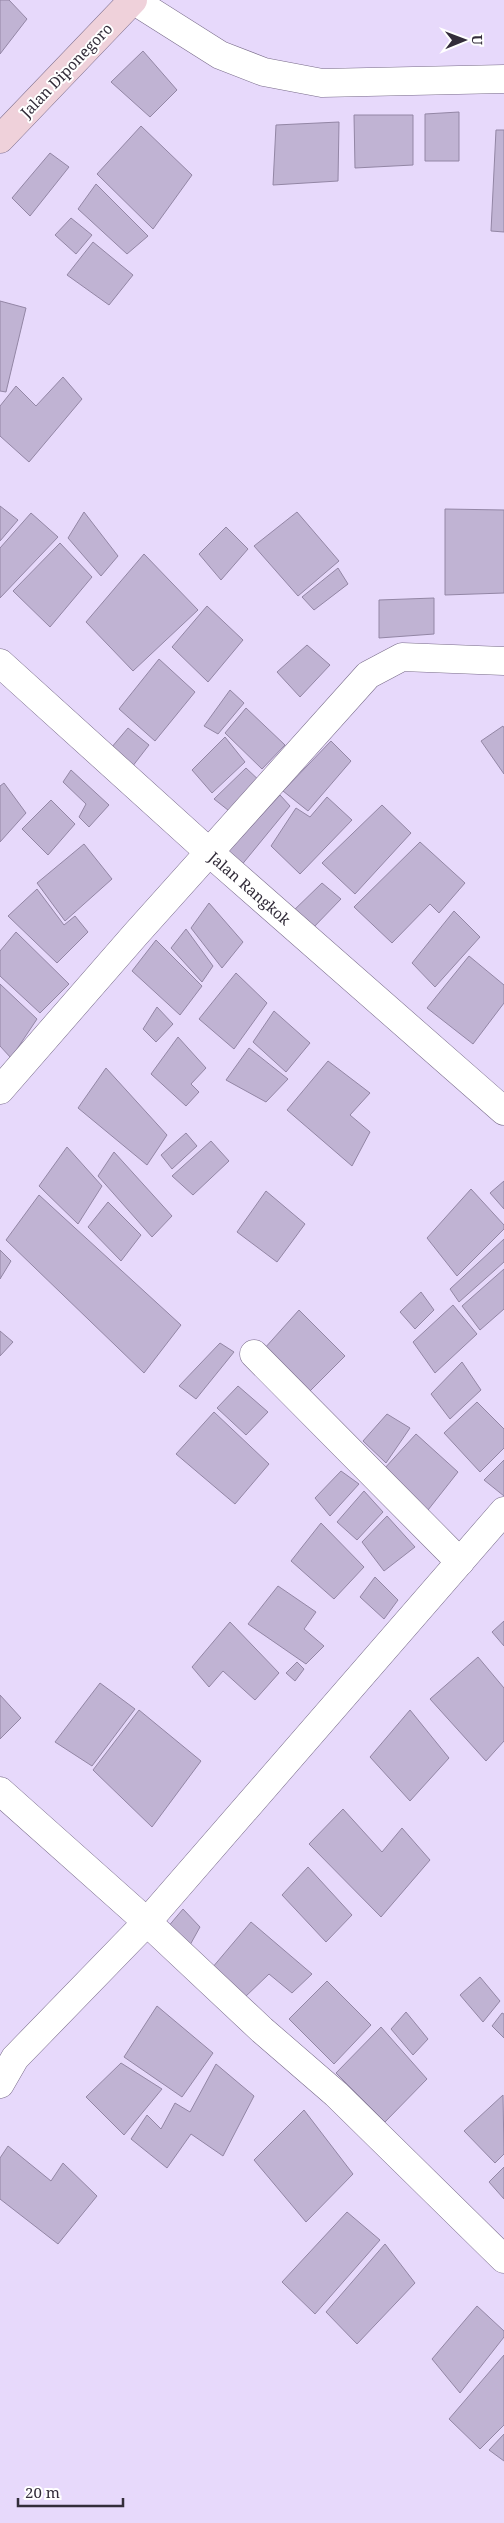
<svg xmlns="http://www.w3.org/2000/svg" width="504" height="2523" font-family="'Noto Serif',serif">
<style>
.building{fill:#c0b3d3;stroke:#9386a5}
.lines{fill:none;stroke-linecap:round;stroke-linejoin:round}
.street-casing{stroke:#786b89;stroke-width:29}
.secondary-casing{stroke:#786b89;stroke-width:29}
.street{stroke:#fff;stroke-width:28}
.secondary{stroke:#efd1da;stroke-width:28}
.labels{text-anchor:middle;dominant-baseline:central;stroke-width:4;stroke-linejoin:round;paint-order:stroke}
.street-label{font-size:15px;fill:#332d3a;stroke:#fff}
</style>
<rect width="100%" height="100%" fill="#e7d9fb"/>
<!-- building -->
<g class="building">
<polygon points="0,0 9,0 27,19 0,54"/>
<polygon points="143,51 177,90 150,117 111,82"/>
<polygon points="459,112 459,161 425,161 425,114"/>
<polygon points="354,115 413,115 413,165 355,168"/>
<polygon points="339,122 338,181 273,185 276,125"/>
<polygon points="141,126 192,175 153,229 97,174"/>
<polygon points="496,130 504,130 504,232 491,231"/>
<polygon points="50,153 69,167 30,216 12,198"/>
<polygon points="96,184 148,236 127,254 78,209"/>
<polygon points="71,218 92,235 76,254 55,235"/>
<polygon points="93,242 133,275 109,305 67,275"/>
<polygon points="0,301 26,308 6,392 0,391"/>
<polygon points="63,377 82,399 29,462 0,436 0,406 16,386 36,406"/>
<polygon points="0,506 18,520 0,541"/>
<polygon points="445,509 504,510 504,593 445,595"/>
<polygon points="84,512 118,556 101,576 68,538"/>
<polygon points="297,512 339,561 298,596 254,546"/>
<polygon points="31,513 58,537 0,598 0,548"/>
<polygon points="226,527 248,549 221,580 199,554"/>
<polygon points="60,543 92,577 50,627 13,591"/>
<polygon points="144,554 198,610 133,671 86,622"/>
<polygon points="338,568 348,584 314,610 302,597"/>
<polygon points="434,598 434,634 379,638 379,600"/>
<polygon points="207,606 243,640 208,682 172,647"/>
<polygon points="307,645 330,665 300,697 277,672"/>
<polygon points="159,659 195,692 155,741 119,709"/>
<polygon points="230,690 244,703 218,734 204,726"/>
<polygon points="246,708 285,745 262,769 225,733"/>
<polygon points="503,726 504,728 504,774 481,741"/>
<polygon points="128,728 149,745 132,767 111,748"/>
<polygon points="225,737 245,762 212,793 192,770"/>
<polygon points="331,741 351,761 308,811 283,791"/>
<polygon points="246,768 263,784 233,814 214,799"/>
<polygon points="71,770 109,805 89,827 79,817 86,804 63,782"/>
<polygon points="4,783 26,813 0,842 0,786"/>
<polygon points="280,795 290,806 240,867 226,854"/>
<polygon points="327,797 352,820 300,874 271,846 296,808 310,817"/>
<polygon points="51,800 75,824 48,855 22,829"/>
<polygon points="382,805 411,833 355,894 322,863"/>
<polygon points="420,842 465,883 439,913 430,904 392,943 354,907"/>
<polygon points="84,844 112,879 65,921 37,883"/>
<polygon points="322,883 341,899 311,930 290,914"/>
<polygon points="37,889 64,925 75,916 88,932 57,963 8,916"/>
<polygon points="209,903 243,942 222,968 191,928"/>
<polygon points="454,911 480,937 435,987 412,963"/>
<polygon points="186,929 213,966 202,982 171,948"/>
<polygon points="16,932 69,984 40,1013 0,976 0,951"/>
<polygon points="156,940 202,986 180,1015 132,971"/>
<polygon points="469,956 504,985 504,1003 473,1044 427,1008"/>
<polygon points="236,973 267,1003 234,1049 199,1019"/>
<polygon points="0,984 37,1019 11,1058 0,1046"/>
<polygon points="157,1007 173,1024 156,1042 143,1029"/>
<polygon points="274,1011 310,1043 286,1072 253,1042"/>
<polygon points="178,1037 206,1068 191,1084 199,1092 186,1106 151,1074"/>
<polygon points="249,1048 288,1079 266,1102 226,1080"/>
<polygon points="328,1061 370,1093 350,1115 370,1132 352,1166 287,1110"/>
<polygon points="106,1068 167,1135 147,1165 78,1108"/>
<polygon points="186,1133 197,1146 172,1169 161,1155"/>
<polygon points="211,1141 229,1161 193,1195 172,1176"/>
<polygon points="67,1147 102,1186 78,1224 39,1186"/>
<polygon points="114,1152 172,1216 152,1237 98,1176"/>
<polygon points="504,1181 504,1209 490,1193"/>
<polygon points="471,1189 504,1225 504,1229 457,1276 427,1238"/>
<polygon points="266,1191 305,1224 277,1262 237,1232"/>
<polygon points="39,1195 181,1325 144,1373 6,1240"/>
<polygon points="108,1202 141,1235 121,1261 88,1227"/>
<polygon points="504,1239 504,1262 459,1302 450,1289"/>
<polygon points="0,1250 11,1261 0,1279"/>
<polygon points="504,1269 504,1309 480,1330 462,1306"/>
<polygon points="421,1292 434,1310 415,1329 400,1312"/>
<polygon points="453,1305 477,1334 435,1373 413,1342"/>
<polygon points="299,1310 345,1356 310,1391 264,1349"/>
<polygon points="0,1331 13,1342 0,1356"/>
<polygon points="220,1343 234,1352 196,1399 179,1386"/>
<polygon points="462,1362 481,1390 450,1419 431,1394"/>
<polygon points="238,1386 268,1412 246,1435 217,1408"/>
<polygon points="477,1402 504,1429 504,1448 480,1472 444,1433"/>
<polygon points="214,1412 269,1464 235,1504 176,1454"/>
<polygon points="387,1414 410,1428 386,1463 363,1441"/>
<polygon points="416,1434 458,1472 428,1510 384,1469"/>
<polygon points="504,1460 504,1496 484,1480"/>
<polygon points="341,1471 359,1484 330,1516 315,1498"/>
<polygon points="364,1491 383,1512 357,1540 337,1522"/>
<polygon points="387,1516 415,1547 384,1571 362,1542"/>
<polygon points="321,1523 364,1567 334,1599 291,1561"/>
<polygon points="375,1577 398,1600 384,1619 360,1597"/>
<polygon points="278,1586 316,1612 304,1629 324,1646 306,1664 248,1624"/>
<polygon points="504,1621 504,1646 492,1632"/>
<polygon points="230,1622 279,1673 255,1700 223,1671 209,1687 192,1667"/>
<polygon points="478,1657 504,1688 504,1741 486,1761 430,1699"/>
<polygon points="297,1662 304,1669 295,1681 286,1673"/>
<polygon points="100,1683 135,1709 92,1766 55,1742"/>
<polygon points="0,1695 21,1718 0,1739"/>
<polygon points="139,1710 201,1761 152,1827 93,1770"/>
<polygon points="410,1710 449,1758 410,1801 370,1757"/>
<polygon points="343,1809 382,1852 402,1828 430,1860 381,1917 309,1844"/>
<polygon points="308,1867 352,1915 326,1942 282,1895"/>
<polygon points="183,1909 200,1927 190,1945 167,1928"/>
<polygon points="251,1922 312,1974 292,1993 269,1974 244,1998 212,1968"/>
<polygon points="480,1977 500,2001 483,2022 460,1995"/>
<polygon points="327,1981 371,2025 334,2064 289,2019"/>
<polygon points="157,2006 213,2053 182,2097 124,2057"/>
<polygon points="406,2012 428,2039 413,2055 391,2029"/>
<polygon points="502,2013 504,2014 504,2038 492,2026"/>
<polygon points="381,2027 427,2079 385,2122 336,2073"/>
<polygon points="121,2063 162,2089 124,2135 86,2097"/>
<polygon points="216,2064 254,2096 223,2156 191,2134 167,2168 131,2139 147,2115 161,2129 175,2103 190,2112"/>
<polygon points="503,2095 504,2154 495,2163 464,2131"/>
<polygon points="304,2110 353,2174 306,2222 254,2160"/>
<polygon points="8,2146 51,2181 63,2163 97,2196 58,2244 0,2199 0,2158"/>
<polygon points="504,2167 504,2199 489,2182"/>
<polygon points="347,2212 380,2240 315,2314 282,2282"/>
<polygon points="385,2244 415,2283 357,2344 326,2312"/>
<polygon points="477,2306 504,2331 504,2337 460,2393 432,2359"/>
<polygon points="504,2355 504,2425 480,2449 449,2419"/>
<polygon points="504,2434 504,2461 489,2450"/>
</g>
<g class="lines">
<defs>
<g id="street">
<polyline points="133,0 220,55 264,72 322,83 504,79"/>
<polyline points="0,663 210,853 504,1111"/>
<polyline points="0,1090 135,935 368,675 402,657 504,661"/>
<polyline points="254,1354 460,1562"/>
<polyline points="0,1791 147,1922 262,2030 336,2094 504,2259"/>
<polyline points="0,2084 15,2058 147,1922 504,1511"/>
</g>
<polyline id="secondary" points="0,139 133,0"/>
</defs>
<!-- street casing -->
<use href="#street" class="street-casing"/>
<!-- secondary casing -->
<use href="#secondary" class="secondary-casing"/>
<!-- street -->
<use href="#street" class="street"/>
<!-- secondary -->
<use href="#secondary" class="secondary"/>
</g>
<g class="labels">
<!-- street labels -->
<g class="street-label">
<text transform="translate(66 70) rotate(-46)">Jalan Diponegoro</text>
<text transform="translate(250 888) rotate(41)">Jalan Rangkok</text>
</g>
</g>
<!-- north arrow -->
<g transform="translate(464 40) rotate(89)" stroke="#ffffff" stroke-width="4" paint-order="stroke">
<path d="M0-4L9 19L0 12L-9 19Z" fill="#332d3a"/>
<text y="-8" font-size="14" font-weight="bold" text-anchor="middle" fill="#332d3a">U</text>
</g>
<!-- scale -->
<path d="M18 2498v8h105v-8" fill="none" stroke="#332d3a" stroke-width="2.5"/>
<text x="25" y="2498" font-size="15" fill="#332d3a" stroke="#ffffff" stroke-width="4" paint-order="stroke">20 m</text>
</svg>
